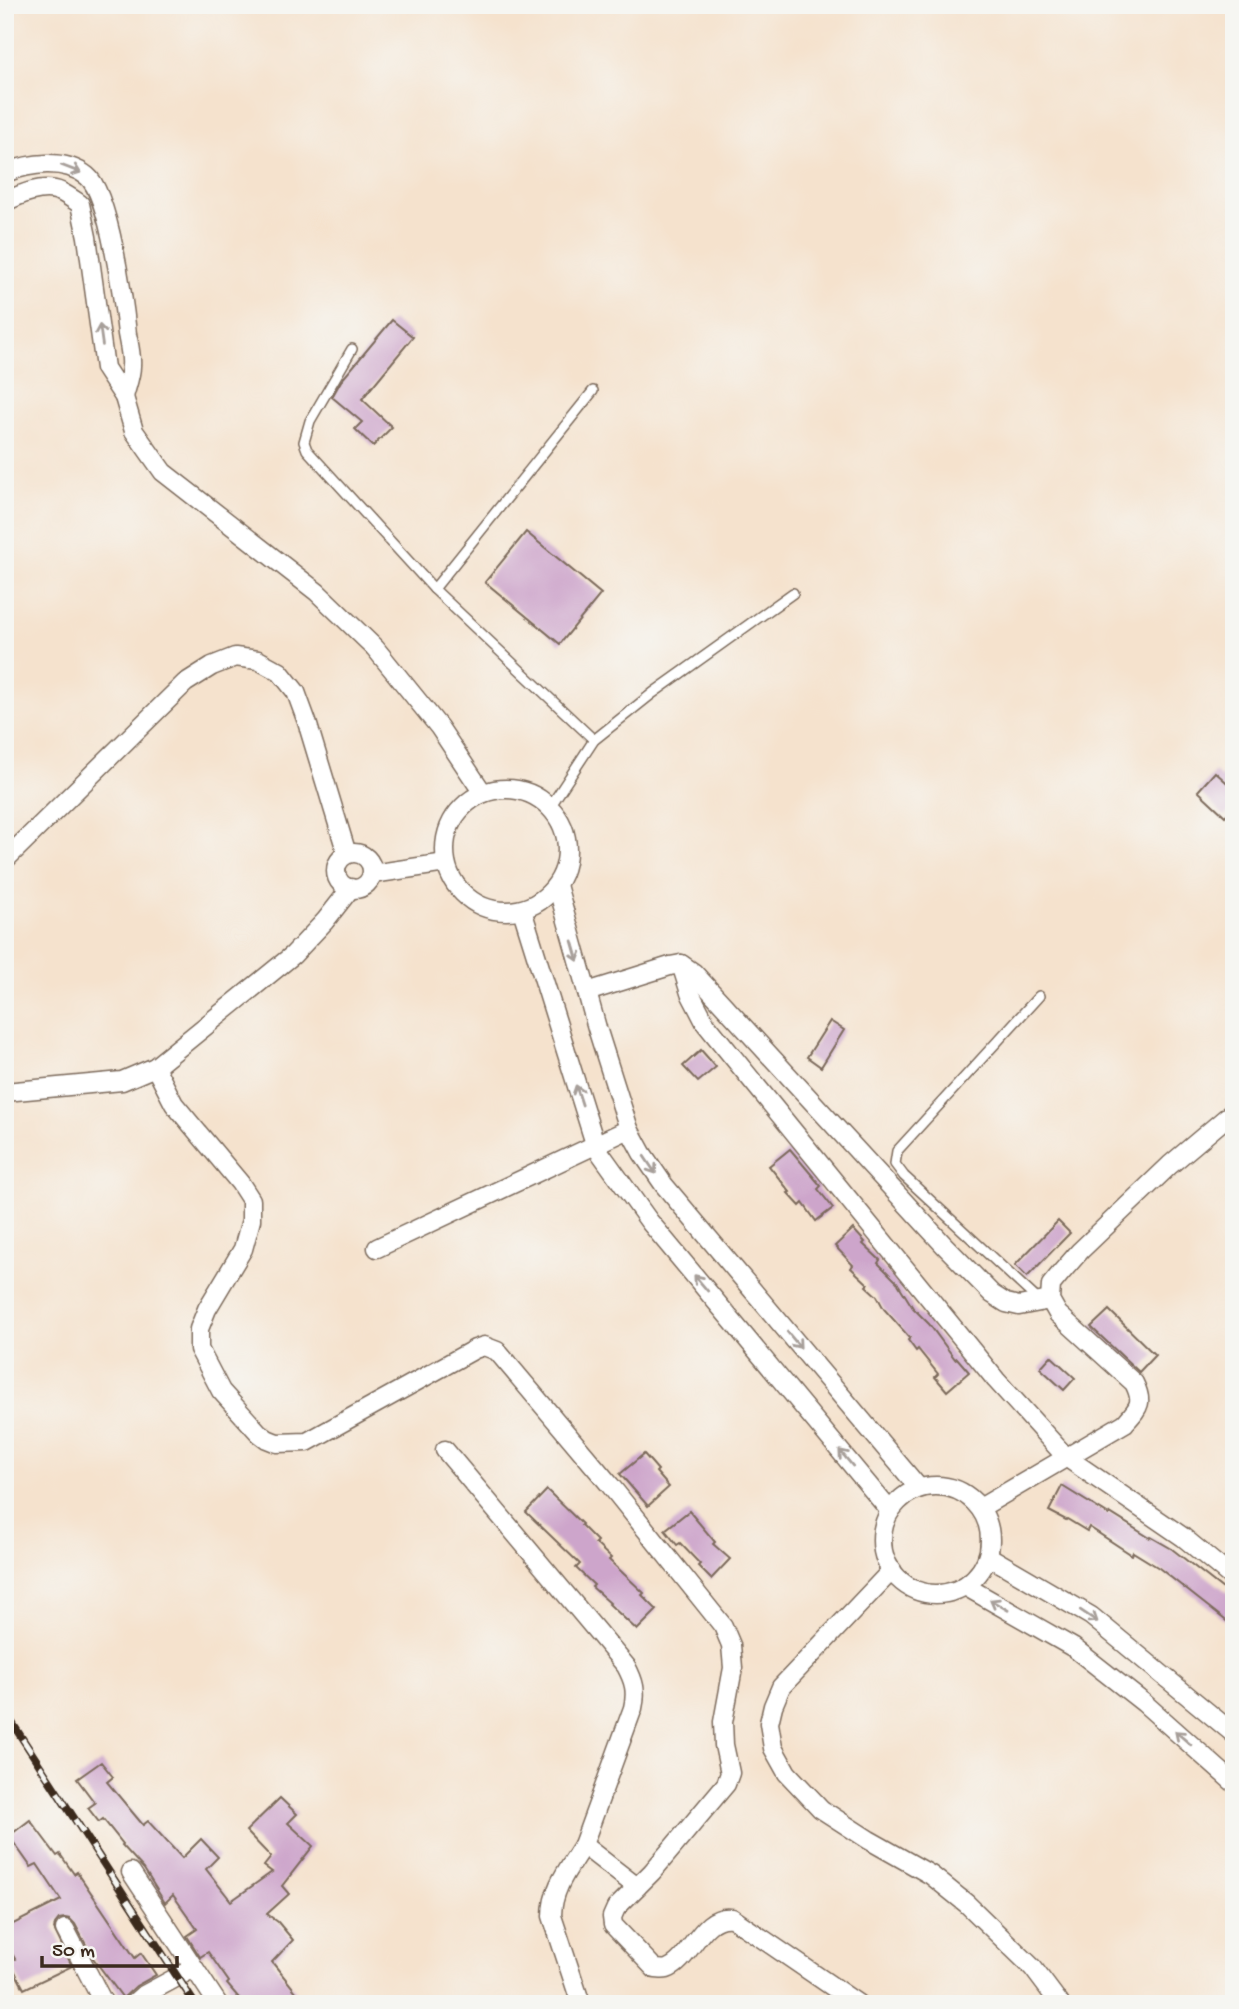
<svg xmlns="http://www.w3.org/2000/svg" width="1239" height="2009" font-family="'Gochi Hand',sans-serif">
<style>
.building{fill:#cda5cb}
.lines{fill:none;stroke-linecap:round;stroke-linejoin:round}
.lane-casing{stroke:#7c6a5b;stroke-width:12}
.street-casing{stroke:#7c6a5b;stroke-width:21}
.lane{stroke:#fff;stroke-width:9}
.street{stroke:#fff;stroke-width:18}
.rail-casing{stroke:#3b2a1e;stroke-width:8}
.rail{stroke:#f6f6f2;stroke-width:5;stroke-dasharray:16;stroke-linecap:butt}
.oneway{stroke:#a79f9a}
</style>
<rect width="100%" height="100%" fill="#f6f6f2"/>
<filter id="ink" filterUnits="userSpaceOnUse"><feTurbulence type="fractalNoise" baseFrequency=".0143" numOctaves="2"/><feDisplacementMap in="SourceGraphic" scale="14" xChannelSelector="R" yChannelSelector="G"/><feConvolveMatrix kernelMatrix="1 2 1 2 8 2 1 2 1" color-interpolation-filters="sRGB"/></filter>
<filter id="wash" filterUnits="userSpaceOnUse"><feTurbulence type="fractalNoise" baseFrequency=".00686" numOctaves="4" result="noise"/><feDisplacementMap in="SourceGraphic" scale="28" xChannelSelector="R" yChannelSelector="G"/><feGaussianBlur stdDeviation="1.57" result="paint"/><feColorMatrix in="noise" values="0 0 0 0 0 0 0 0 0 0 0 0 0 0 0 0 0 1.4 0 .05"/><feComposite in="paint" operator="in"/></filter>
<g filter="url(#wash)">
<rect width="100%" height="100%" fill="#f5e2cd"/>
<g id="blocks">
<!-- building -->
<g class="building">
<polygon points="392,320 413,337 362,399 392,427 373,446 355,429 362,422 332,397 341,381"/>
<polygon points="526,532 601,594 560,644 485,582"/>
<polygon points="1215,772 1234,789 1234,807 1225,816 1198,791"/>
<polygon points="830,1021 844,1030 821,1067 807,1057"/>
<polygon points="701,1050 716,1067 698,1082 683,1066"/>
<polygon points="790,1149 821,1186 818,1189 833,1208 816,1221 803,1203 800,1206 788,1193 790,1192 769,1166"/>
<polygon points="1058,1221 1070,1233 1027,1277 1015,1265"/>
<polygon points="853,1229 865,1242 863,1244 880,1260 878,1263 897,1282 913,1308 929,1324 955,1359 957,1358 969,1372 947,1391 935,1377 938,1374 918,1349 916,1351 908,1340 910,1338 884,1309 877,1296 866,1286 868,1284 851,1268 853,1265 835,1246"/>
<polygon points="1109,1310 1155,1355 1139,1372 1091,1327"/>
<polygon points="1051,1356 1075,1378 1064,1390 1040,1368"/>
<polygon points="644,1454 658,1470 656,1472 669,1487 648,1506 620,1474"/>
<polygon points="1062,1486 1109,1515 1110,1513 1150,1538 1151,1537 1172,1549 1232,1596 1234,1593 1234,1627 1159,1568 1133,1552 1132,1555 1089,1527 1087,1531 1067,1519 1066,1520 1049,1511"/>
<polygon points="547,1490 582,1524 581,1525 597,1541 595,1543 611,1558 609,1560 644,1593 642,1595 657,1610 637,1630 609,1604 610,1603 592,1587 594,1585 576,1568 580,1564 526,1512"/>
<polygon points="689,1511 715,1542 713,1544 730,1559 711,1579 698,1566 700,1564 680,1543 677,1545 665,1530"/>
<polygon points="101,1762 113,1777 107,1782 143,1825 148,1821 182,1858 201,1839 218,1857 206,1869 231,1901 272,1872 264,1866 271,1857 246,1831 280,1798 297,1814 288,1823 313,1846 282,1886 289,1894 267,1914 278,1922 293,1940 272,1962 297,1993 284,2004 244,2004 227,1984 229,1982 208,1952 200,1957 187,1936 197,1929 173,1895 165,1903 144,1869 122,1845 123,1844 103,1819 99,1822 88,1808 95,1803 77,1779"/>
<polygon points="30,1820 57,1856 60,1854 74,1874 77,1872 135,1958 141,1953 156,1975 136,1986 123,1998 93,1958 75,1924 70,1919 65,1918 59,1919 55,1924 54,1929 72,1966 24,1989 10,1962 15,1959 5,1941 5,1928 61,1900 37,1864 31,1867 9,1836"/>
</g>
</g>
</g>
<g filter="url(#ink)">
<use href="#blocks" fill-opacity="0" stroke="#7c6a5b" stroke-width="2"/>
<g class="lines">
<defs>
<g id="lane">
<polyline points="352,349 310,421 304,442 307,450 434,589 594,740"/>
<polyline points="434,589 593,391"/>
<polyline points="550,807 594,740 653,693 793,593"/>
<polyline points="1039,996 897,1151 895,1164 904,1176 1039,1301"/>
</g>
<g id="street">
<path d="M5,173c25,-10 59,-15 82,3 22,17 37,128 40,158 2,11 5,22 4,32 0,10 -5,22 -7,31"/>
<path d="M5,202c16,-8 38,-18 56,-10 6,3 13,8 19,12l7,33 18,131 19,29 10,34 29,41 154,120 58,56 64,79 44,66"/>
<circle cx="506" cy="850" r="61"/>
<circle cx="354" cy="871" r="18"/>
<polyline points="5,860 185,683 212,666 235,657 258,660 280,672 296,692 307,722 347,854"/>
<polyline points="372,874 446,863"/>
<polyline points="557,885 597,1028 629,1129 642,1153 664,1185 919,1488"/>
<polyline points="522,910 596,1147 649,1221 890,1511"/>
<polyline points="681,964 690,993 706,1024 996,1380 1066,1457 1183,1537 1234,1579"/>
<polyline points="587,992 670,966 681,964 694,973 944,1245 992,1294 1006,1303 1019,1306 1050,1300"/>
<path d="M155,1067l19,37 66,79 11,17v20l-8,29 -36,60 -8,20v20l22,42 38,42 8,6 10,4 30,-1 168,-93 9,-3 13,5 113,134 113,141 8,19 2,23 -10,54 1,23 6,28 -4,11 -74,88 -36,36 -4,9 1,8 42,44c4,0 8,1 12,0 24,-8 34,-56 65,-51l126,86"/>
<polyline points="5,1092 122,1081 155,1067 293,955 325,921 351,888"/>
<polyline points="377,1248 629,1129"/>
<path d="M445,1450l181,216c8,15 11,25 7,42l-50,137 54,42"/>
<circle cx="936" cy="1540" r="54"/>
<path d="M980,1508l145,-85c14,-16 19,-20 9,-40l-76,-69 -8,-14 1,-15 9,-11 20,-23 90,-86 64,-54"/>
<polyline points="988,1556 1091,1616 1234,1734"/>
<polyline points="892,1570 781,1687 773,1706 769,1723 773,1748 787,1773 821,1809 869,1840 931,1875 967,1904 1033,1968 1060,2004"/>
<polyline points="965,1586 1074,1648 1144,1703 1234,1783"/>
<polyline points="131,1872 218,2004"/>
<polyline points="65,1929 104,2004"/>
<polyline points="133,2004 142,1996 194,1968"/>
<path d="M581,2004l-29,-88c0,-28 17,-48 31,-71"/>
</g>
</defs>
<!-- lane casing -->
<use href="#lane" class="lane-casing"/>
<!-- street casing -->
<use href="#street" class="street-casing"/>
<!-- lane -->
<use href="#lane" class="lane"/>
<!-- street -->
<use href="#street" class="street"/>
<defs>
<polyline id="rail" points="5,1712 195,2004"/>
</defs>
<!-- rail casing -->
<use href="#rail" class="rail-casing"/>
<!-- rail -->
<use href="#rail" class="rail"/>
</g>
<!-- one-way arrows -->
<defs><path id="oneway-shaft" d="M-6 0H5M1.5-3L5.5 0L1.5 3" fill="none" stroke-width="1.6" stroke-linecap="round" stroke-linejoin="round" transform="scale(1.75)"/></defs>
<g class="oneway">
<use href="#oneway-shaft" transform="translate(71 169) rotate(21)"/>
<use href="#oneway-shaft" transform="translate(101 335) rotate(-98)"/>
<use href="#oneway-shaft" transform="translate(575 951) rotate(74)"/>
<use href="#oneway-shaft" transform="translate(579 1095) rotate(-108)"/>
<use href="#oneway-shaft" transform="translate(650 1165) rotate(56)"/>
<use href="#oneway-shaft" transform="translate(701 1283) rotate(-130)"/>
<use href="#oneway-shaft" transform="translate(794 1340) rotate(50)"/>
<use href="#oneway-shaft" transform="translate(846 1458) rotate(-130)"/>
<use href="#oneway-shaft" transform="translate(999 1605) rotate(-150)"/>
<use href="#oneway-shaft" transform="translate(1089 1616) rotate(34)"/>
<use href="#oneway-shaft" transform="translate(1183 1738) rotate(-139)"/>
</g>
</g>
<!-- margin -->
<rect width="1239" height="2009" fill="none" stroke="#f6f6f2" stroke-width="28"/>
<!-- scale -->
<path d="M42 1956v10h135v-10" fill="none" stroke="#3b2a1e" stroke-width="3.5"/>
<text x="52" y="1956" font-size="21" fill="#3b2a1e" stroke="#f6f6f2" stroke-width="5" paint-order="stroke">50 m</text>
</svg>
